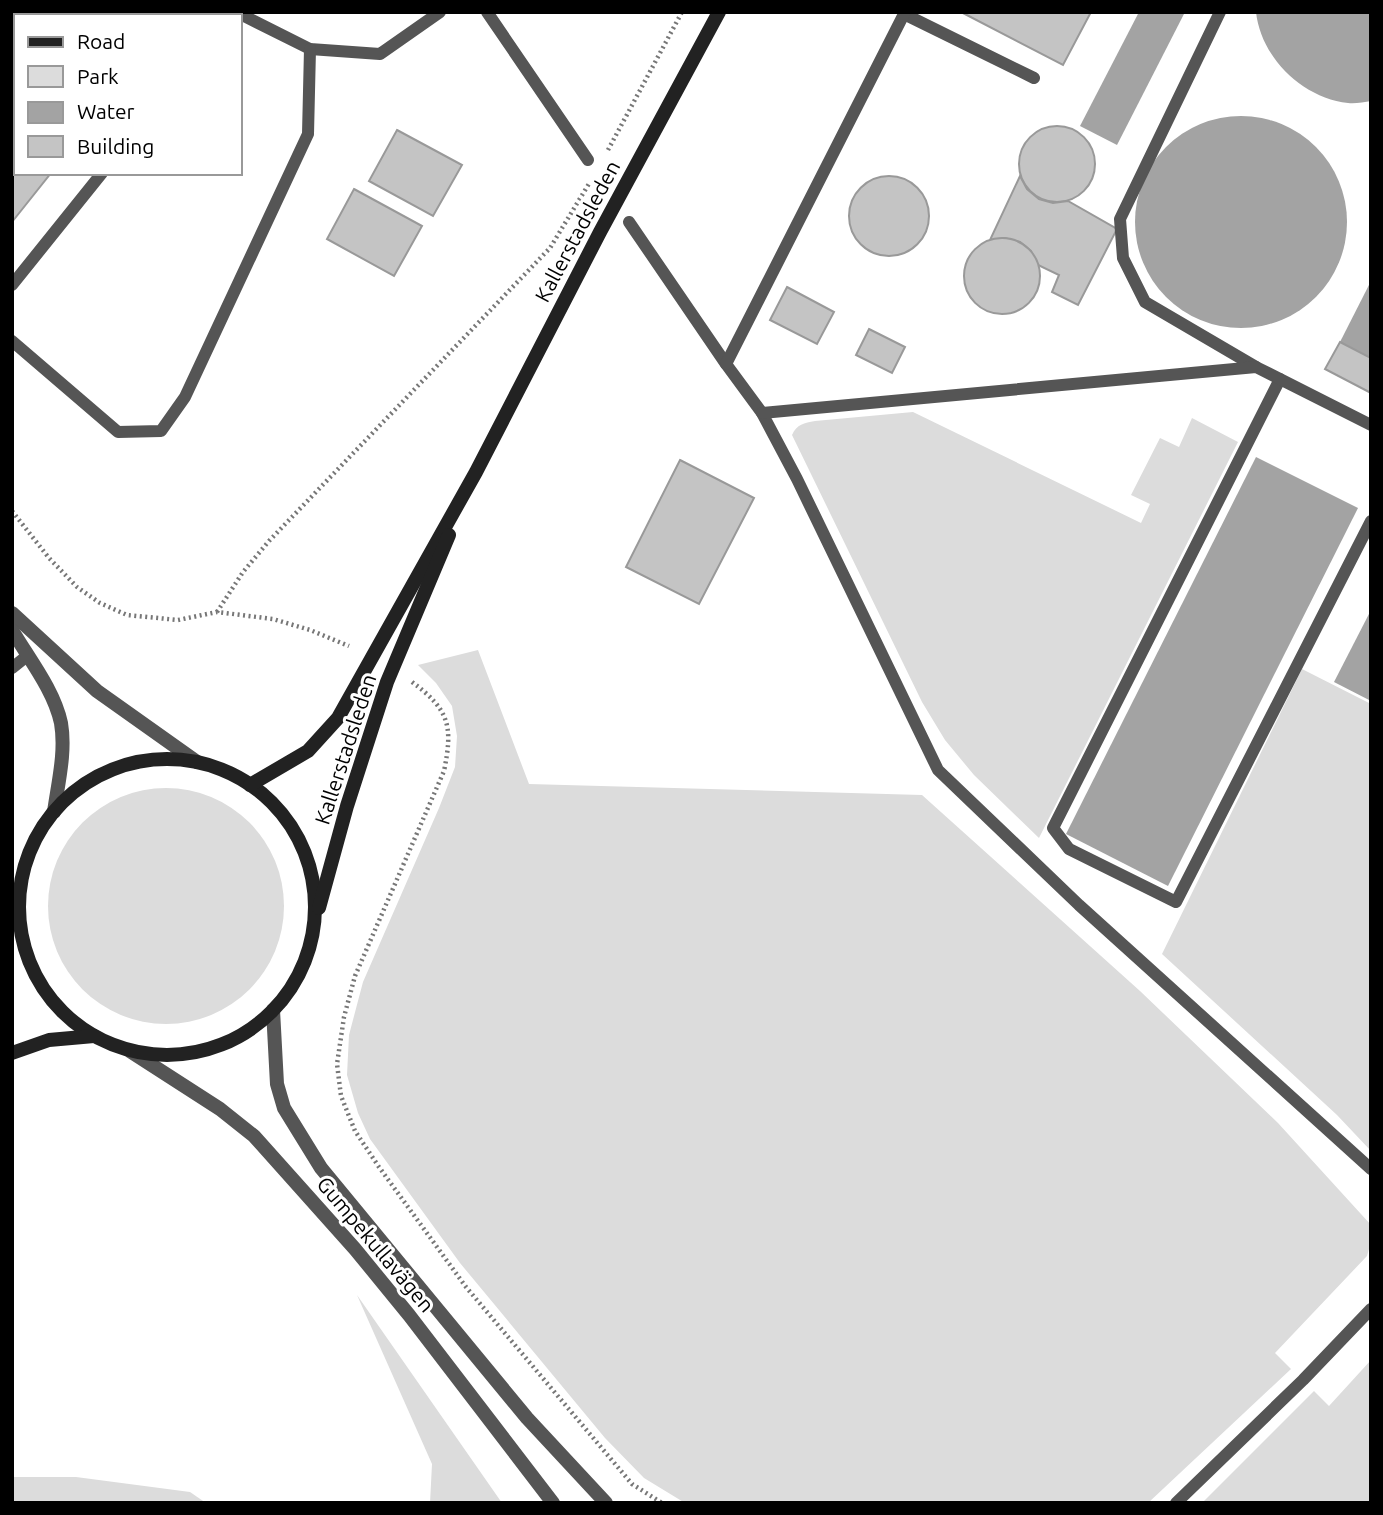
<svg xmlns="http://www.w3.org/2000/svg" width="1383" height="1515" font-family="Ubuntu,sans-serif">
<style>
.green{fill:#dcdcdc}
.water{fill:#a3a3a3}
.building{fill:#c4c4c4;stroke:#999;stroke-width:2}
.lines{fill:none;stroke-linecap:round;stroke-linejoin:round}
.path{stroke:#777;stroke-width:4.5;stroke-dasharray:2 3.5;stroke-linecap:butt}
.service{stroke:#555;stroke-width:12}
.tertiary{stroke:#555;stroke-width:14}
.secondary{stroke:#222;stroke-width:14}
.labels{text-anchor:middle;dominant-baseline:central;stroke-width:6;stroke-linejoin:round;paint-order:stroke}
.street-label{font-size:21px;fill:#000;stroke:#fff}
</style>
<rect width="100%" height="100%" fill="#fff"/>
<!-- green -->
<g class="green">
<path d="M913,412l228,111 9,-19 -19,-9 29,-57 19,9 13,-29 46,24 -199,396 -65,-63 -29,-35 -23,-38 -130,-267c5,-11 12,-12 23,-14z"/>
<polygon points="478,650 529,784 922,795 1140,991 1278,1123 1371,1225 1371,1242 1367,1256 1275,1353 1291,1369 1148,1503 685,1503 644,1478 605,1438 460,1263 370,1139 358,1113 347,1075 349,1035 363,982 439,808 455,767 457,736 452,706 436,683 418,665"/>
<polygon points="1302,669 1371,704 1371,1151 1337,1115 1162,954"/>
<circle cx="166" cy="906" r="118"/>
<polygon points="357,1295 502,1503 430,1503 432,1464"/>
<polygon points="1371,1360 1371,1503 1202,1503 1314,1391 1329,1406"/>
<polygon points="12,1477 76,1477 190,1492 206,1503 12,1503"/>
</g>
<!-- water -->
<g class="water">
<polygon points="1139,12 1185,12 1117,145 1080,126"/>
<path d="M1256,12h115v89c-7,1 -16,3 -23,2 -45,-5 -87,-45 -92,-91z"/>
<circle cx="1241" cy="222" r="106"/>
<polygon points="1371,281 1371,358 1340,342"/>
<polygon points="1256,457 1358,508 1168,886 1066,834"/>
<polygon points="1371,610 1371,701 1334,682"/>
</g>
<!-- building -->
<g class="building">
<polygon points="961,12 1091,12 1063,65"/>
<polygon points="16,106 16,173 51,173 12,222 12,110"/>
<circle cx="1057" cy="164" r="38"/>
<polygon points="397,130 462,165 433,216 369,181"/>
<circle cx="889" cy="216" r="40"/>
<polygon points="1020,176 1027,189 1039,199 1053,203 1068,201 1117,229 1078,305 1052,292 1059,275 1038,265 1031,251 1020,242 1005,238 990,240"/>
<polygon points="354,189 422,226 394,276 327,239"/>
<circle cx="1002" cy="276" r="38"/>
<polygon points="787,287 834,312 817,344 770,320"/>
<polygon points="869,329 905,347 892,373 856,355"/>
<polygon points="1340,342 1371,358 1371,393 1325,369"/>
<polygon points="680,460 754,498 699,604 626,567"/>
</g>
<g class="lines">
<!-- path -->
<g class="path">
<polyline points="608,150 682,12"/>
<polyline points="12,511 49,558 77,587 100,603 127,615 178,620 217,612 273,619 310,630 349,646"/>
<polyline points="217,612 243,572 269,541 550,248 590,182"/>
<path d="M412,682c38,28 41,45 32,89l-89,205 -11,41 -7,47 4,32 14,35 24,36 87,120 166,197 30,19"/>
</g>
<!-- service -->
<g class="service">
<polyline points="236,12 310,49 380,54 440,12"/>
<polyline points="487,12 588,160"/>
<polyline points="1220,12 1120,219 1123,258 1145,302 1256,367"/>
<polyline points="904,14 1034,78"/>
<polyline points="23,16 25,12"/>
<polyline points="212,16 213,12"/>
<polyline points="12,34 16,28"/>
<polyline points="629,222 726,364 762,413 797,479 938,770 1079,905 1371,1169"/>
<polyline points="12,285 102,173"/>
<polyline points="12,341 118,432 161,431 185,397 308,134 310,49"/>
<polyline points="726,364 905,12"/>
<polyline points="1280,379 1053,828 1069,849 1176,902 1371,521"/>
<polyline points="762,413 1256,367 1371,425"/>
<polyline points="12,668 27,656"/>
<polyline points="1176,1503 1303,1380 1371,1309"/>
</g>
<!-- tertiary -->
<g class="tertiary">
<polyline points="12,613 97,691 197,762"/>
<path d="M12,630c17,29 42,60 49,93 5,29 -3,60 -7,89"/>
<polyline points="273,1010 277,1084 284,1108 321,1168 527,1418 606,1503"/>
<polyline points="130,1051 220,1109 254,1136 355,1249 409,1315 553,1503"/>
</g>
<!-- secondary -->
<g class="secondary">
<circle cx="167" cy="907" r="148"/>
<polyline points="250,785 308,751 338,718 476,472 600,232 719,12"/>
<polyline points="319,908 347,806 387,682 449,535"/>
<polyline points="12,1053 49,1040 94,1036"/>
</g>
</g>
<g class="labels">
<!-- street labels -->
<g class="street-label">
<text transform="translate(577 231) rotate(-62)">Kallerstadsleden</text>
<text transform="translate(345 749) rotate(-72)">Kallerstadsleden</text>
<text transform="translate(376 1244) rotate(50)">Gumpekullavägen</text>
</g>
</g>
<!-- border -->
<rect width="1383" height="1515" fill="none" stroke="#000000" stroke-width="28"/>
<!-- legend -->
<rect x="14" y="14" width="228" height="161" fill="#ffffff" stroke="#999999" stroke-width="2"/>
<rect x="28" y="37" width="35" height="10" fill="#222222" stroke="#999999" stroke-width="2"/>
<text x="77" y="49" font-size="21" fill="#000000">Road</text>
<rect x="28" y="66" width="35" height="21" fill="#dcdcdc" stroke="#999999" stroke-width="2"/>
<text x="77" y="84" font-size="21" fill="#000000">Park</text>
<rect x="28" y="102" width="35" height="21" fill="#a3a3a3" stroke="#999999" stroke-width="2"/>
<text x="77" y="119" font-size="21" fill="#000000">Water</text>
<rect x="28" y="136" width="35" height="21" fill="#c4c4c4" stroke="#999999" stroke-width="2"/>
<text x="77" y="154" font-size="21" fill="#000000">Building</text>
</svg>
